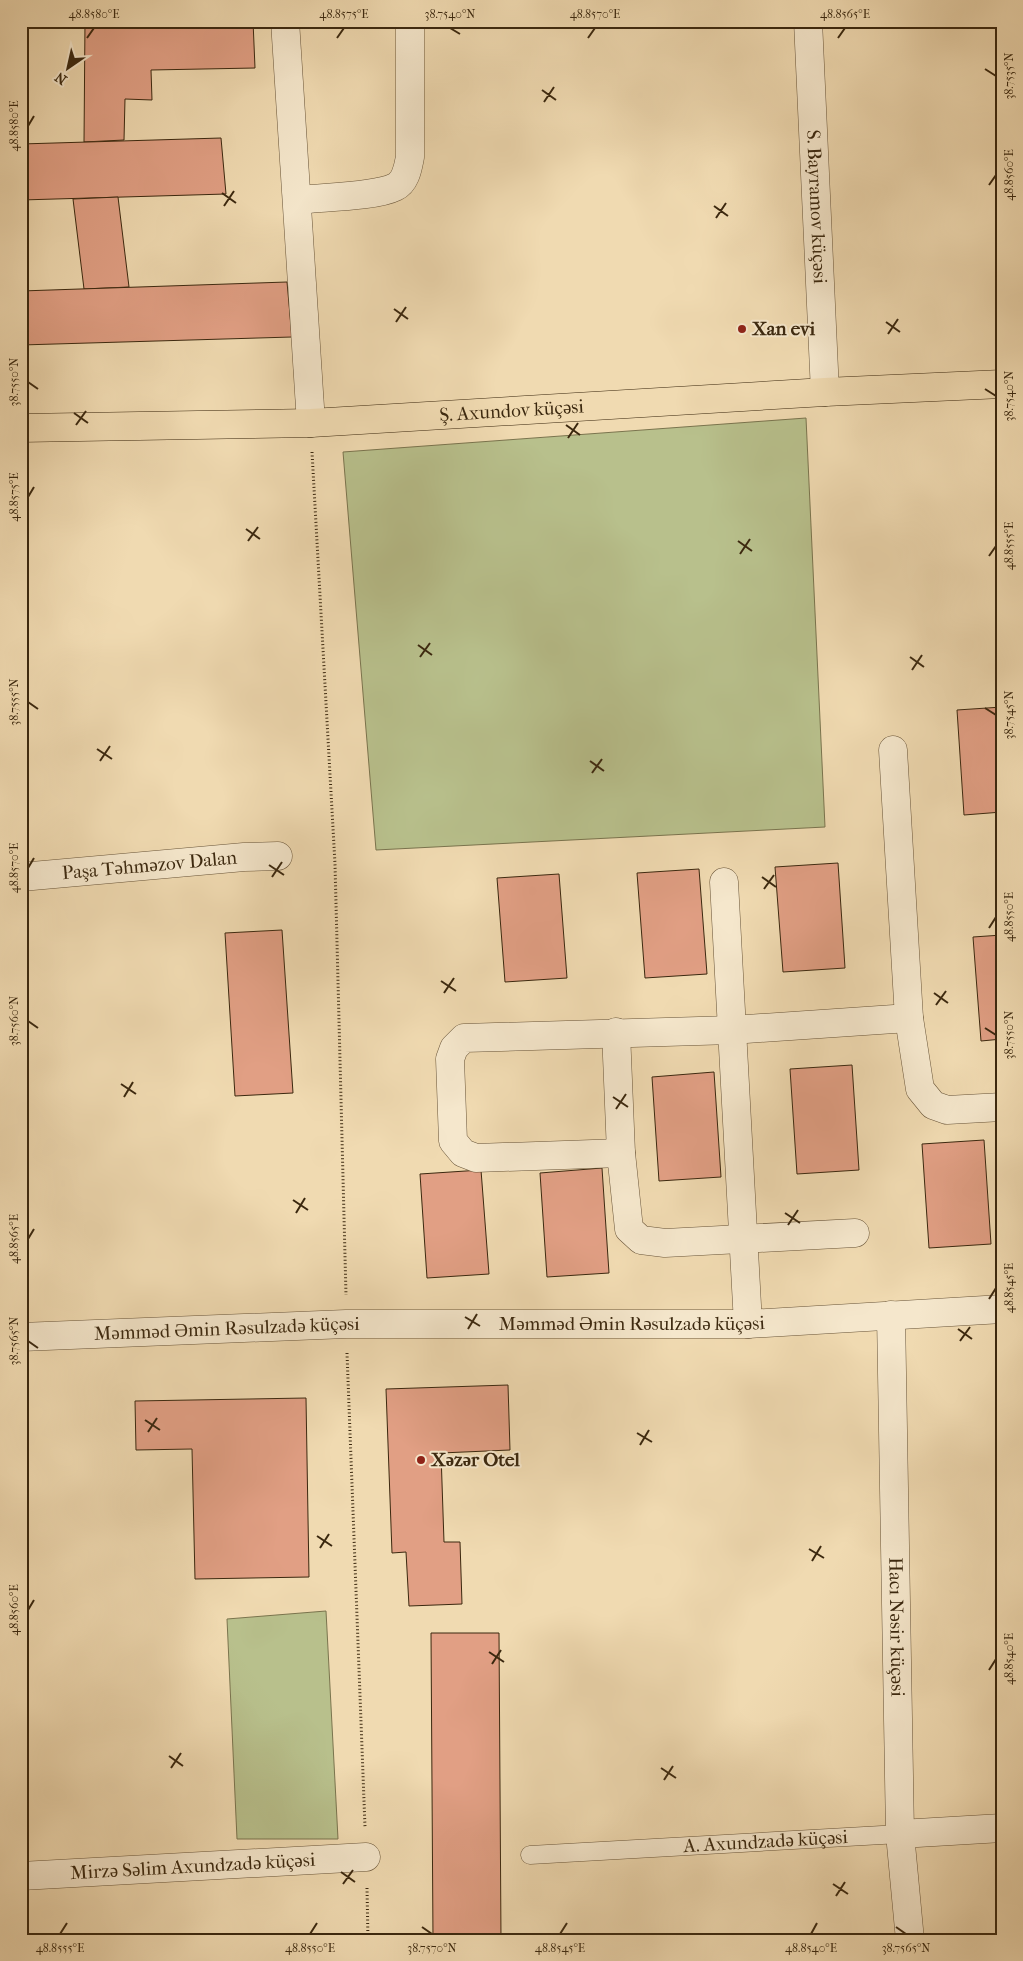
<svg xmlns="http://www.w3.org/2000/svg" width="1023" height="1961" font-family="'IM FELL French Canon',serif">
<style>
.green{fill:#b8c08c;stroke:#7a744e}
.building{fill:#e19f84;stroke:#3b280f}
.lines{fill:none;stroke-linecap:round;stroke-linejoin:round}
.service-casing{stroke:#685438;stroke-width:19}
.minor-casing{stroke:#685438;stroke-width:29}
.primary-casing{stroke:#3b280f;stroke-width:29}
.path{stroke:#3b280f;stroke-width:3;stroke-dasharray:1 2.5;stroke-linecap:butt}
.service{stroke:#f5e7cc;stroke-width:18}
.minor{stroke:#f5e7cc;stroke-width:28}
.primary{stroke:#f0dab1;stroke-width:28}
.ticks{fill:none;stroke:#3b280f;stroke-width:2}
.poi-dot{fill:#8f2418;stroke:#f5e7cc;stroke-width:2}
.labels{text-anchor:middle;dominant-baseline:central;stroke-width:4;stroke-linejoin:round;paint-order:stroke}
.street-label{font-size:19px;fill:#3b280f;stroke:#f5e7cc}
.poi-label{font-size:19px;font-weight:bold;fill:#3b280f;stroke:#f5e7cc;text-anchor:start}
.neatline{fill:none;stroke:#3b280f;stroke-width:2}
.ticks-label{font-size:12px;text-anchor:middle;fill:#3b280f}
</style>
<rect width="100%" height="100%" fill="#f0dab1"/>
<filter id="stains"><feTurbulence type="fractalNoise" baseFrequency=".004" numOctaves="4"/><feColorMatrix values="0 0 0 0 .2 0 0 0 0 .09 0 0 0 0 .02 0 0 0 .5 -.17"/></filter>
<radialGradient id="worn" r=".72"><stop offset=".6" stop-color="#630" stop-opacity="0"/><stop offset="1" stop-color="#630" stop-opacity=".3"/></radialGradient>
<!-- green -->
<g class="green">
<polygon points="806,418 825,827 376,850 343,452"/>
<polygon points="326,1611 338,1839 237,1839 227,1619"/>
</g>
<!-- building -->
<g class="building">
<polygon points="85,21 253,21 255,68 151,70 152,100 125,99 124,140 84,142"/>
<polygon points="221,138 226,194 21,200 21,144"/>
<polygon points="118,197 129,287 84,289 73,199"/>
<polygon points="287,282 292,337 21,345 21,291"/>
<polygon points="1002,707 1002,812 964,815 957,710"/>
<polygon points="838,863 845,968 783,972 775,867"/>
<polygon points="699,869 707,974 645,978 637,873"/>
<polygon points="559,874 567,978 505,982 497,878"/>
<polygon points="282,930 293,1093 235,1096 225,933"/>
<polygon points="1002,935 1002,1039 981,1041 973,937"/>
<polygon points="852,1065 859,1170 797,1174 790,1069"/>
<polygon points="714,1072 721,1177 659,1181 652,1077"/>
<polygon points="984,1140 991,1244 929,1248 922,1144"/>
<polygon points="602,1168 609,1273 547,1277 540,1173"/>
<polygon points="481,1170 489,1274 427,1278 420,1174"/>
<polygon points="508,1385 510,1450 441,1453 444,1542 460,1542 462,1604 409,1606 406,1552 392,1553 386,1389"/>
<polygon points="306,1398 309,1577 195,1579 192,1449 136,1450 135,1401"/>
<polygon points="431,1633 499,1633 501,1940 433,1940"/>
</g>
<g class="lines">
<defs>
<g id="service">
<path id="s1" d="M530,1855l370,-21"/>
</g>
<g id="minor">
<polyline points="285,21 311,423"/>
<path id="s2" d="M808,21l17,371"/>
<path d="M298,200c24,-3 77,-3 97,-13 11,-5 13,-20 15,-30v-136"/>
<polyline points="893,750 909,1018 920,1089 933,1105 947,1110 1002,1107"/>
<path id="s3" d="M21,877l223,-20 34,-1"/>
<polyline points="724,882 748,1324"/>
<polyline points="616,1032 621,1153 629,1229 641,1240 665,1243 855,1233"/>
<polyline points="621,1153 476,1158 463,1153 453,1141 450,1059 454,1048 464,1038 732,1030 909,1018"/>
<path id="s4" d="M891,1315l9,519 10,106"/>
<path id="s5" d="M21,1337l325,-13h402l254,-15"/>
<polyline points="900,1834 1002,1828"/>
<path id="s6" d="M21,1876l345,-19"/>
</g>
<g id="primary">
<path id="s7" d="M21,428l290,-5 514,-31 177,-8"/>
</g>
</defs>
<!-- service casing -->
<use href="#service" class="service-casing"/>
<!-- minor casing -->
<use href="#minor" class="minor-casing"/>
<!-- primary casing -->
<use href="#primary" class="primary-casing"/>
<!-- path -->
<g class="path">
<polyline points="312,452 335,864 346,1295"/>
<polyline points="347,1353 365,1827"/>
<polyline points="367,1888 368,1940"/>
</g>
<!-- service -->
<use href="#service" class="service"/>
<!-- minor -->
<use href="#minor" class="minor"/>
<!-- primary -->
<use href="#primary" class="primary"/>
</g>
<!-- ticks -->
<path class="ticks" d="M450,28l10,6M87,38l7,-10M337,38l7,-10M588,38l7,-10M838,38l7,-10M985,69l11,7M542,90l14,10M544,102l10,-15M28,126l6,-10M989,185l7,-10M222,193l14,10M224,206l10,-15M714,206l14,10M716,218l10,-15M394,309l14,10M396,322l10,-15M886,322l14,10M888,334l10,-15M28,382l10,7M985,389l11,7M74,413l14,10M76,425l10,-14M566,425l14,10M568,438l10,-15M28,497l6,-10M246,529l14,10M248,541l10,-14M738,541l14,10M740,554l10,-15M989,556l7,-10M418,645l14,10M420,657l10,-14M910,657l14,10M912,670l10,-15M28,702l10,7M985,708l11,7M97,749l15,10M100,761l10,-15M590,761l14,10M592,773l10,-14M269,865l15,10M28,868l6,-10M272,877l10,-15M762,877l14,10M764,889l10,-14M989,928l7,-11M441,981l15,10M444,993l10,-15M934,993l14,10M936,1005l10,-14M28,1021l10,7M985,1028l11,7M121,1084l15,10M124,1097l9,-15M613,1097l15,10M616,1109l10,-15M293,1200l15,10M296,1213l9,-15M785,1213l15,10M788,1225l10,-15M28,1239l6,-10M989,1299l7,-11M465,1317l15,9M468,1329l9,-15M958,1329l14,10M28,1341l10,7M960,1341l10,-14M145,1420l15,10M148,1432l9,-14M637,1433l15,9M640,1445l9,-15M317,1536l15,10M320,1548l9,-14M809,1549l15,9M812,1561l9,-15M28,1610l6,-10M489,1652l15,10M492,1664l9,-14M989,1670l7,-11M169,1756l14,10M171,1768l10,-15M661,1768l15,10M664,1780l9,-14M341,1872l14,10M343,1884l10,-14M833,1884l15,10M836,1896l9,-14M422,1927l10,7M896,1927l10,7M60,1934l7,-11M310,1934l7,-11M560,1934l7,-11M811,1934l6,-11"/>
<!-- markers -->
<g class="poi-dot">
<circle cx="742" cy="329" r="5"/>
<circle cx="421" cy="1460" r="5"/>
</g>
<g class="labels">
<!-- street labels -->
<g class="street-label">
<text stroke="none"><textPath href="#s2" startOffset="186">S. Bayramov küçəsi</textPath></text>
<text stroke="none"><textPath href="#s7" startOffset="491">Ş. Axundov küçəsi</textPath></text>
<text stroke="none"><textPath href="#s3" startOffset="129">Paşa Təhməzov Dalan</textPath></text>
<text stroke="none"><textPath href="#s5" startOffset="611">Məmməd Əmin Rəsulzadə küçəsi</textPath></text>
<text stroke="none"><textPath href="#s5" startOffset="206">Məmməd Əmin Rəsulzadə küçəsi</textPath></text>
<text stroke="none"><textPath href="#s4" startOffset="312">Hacı Nəsir küçəsi</textPath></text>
<text stroke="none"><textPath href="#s1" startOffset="236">A. Axundzadə küçəsi</textPath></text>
<text stroke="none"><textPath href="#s6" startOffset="172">Mirzə Səlim Axundzadə küçəsi</textPath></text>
</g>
<!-- poi labels -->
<g class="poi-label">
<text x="752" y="329">Xan evi</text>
<text x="431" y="1460">Xəzər Otel</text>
</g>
</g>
<!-- margin -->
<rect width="1023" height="1961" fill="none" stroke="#f0dab1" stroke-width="55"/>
<!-- north arrow -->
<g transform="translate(68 68) rotate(214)" stroke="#f5e7cc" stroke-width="4" paint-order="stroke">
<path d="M0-4L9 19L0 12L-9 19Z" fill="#3b280f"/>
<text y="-8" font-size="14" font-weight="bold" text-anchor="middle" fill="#3b280f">N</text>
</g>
<rect x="28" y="28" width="968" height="1906" class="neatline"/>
<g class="ticks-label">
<text x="94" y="18">48.8580°E</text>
<text x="344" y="18">48.8575°E</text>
<text x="450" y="18">38.7540°N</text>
<text x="595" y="18">48.8570°E</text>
<text x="845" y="18">48.8565°E</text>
<text transform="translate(1009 76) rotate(-90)" y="4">38.7535°N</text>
<text transform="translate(14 126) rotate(-90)" y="4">48.8580°E</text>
<text transform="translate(1009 175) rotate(-90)" y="4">48.8560°E</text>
<text transform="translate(14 382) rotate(-90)" y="4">38.7550°N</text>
<text transform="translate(1009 396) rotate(-90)" y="4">38.7540°N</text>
<text transform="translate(14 497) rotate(-90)" y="4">48.8575°E</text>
<text transform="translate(1009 546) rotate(-90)" y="4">48.8555°E</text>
<text transform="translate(14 702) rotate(-90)" y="4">38.7555°N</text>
<text transform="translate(1009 715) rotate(-90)" y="4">38.7545°N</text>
<text transform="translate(14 868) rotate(-90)" y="4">48.8570°E</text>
<text transform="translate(1009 917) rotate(-90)" y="4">48.8550°E</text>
<text transform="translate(14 1021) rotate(-90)" y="4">38.7560°N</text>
<text transform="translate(1009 1035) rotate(-90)" y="4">38.7550°N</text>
<text transform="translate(14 1239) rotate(-90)" y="4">48.8565°E</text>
<text transform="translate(1009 1288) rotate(-90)" y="4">48.8545°E</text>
<text transform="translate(14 1341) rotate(-90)" y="4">38.7565°N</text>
<text transform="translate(14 1610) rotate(-90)" y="4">48.8560°E</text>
<text transform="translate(1009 1659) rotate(-90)" y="4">48.8540°E</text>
<text x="60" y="1952">48.8555°E</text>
<text x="310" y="1952">48.8550°E</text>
<text x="432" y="1952">38.7570°N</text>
<text x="560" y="1952">48.8545°E</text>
<text x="811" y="1952">48.8540°E</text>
<text x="906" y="1952">38.7565°N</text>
</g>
<rect width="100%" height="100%" filter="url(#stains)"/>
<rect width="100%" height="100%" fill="url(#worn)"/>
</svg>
